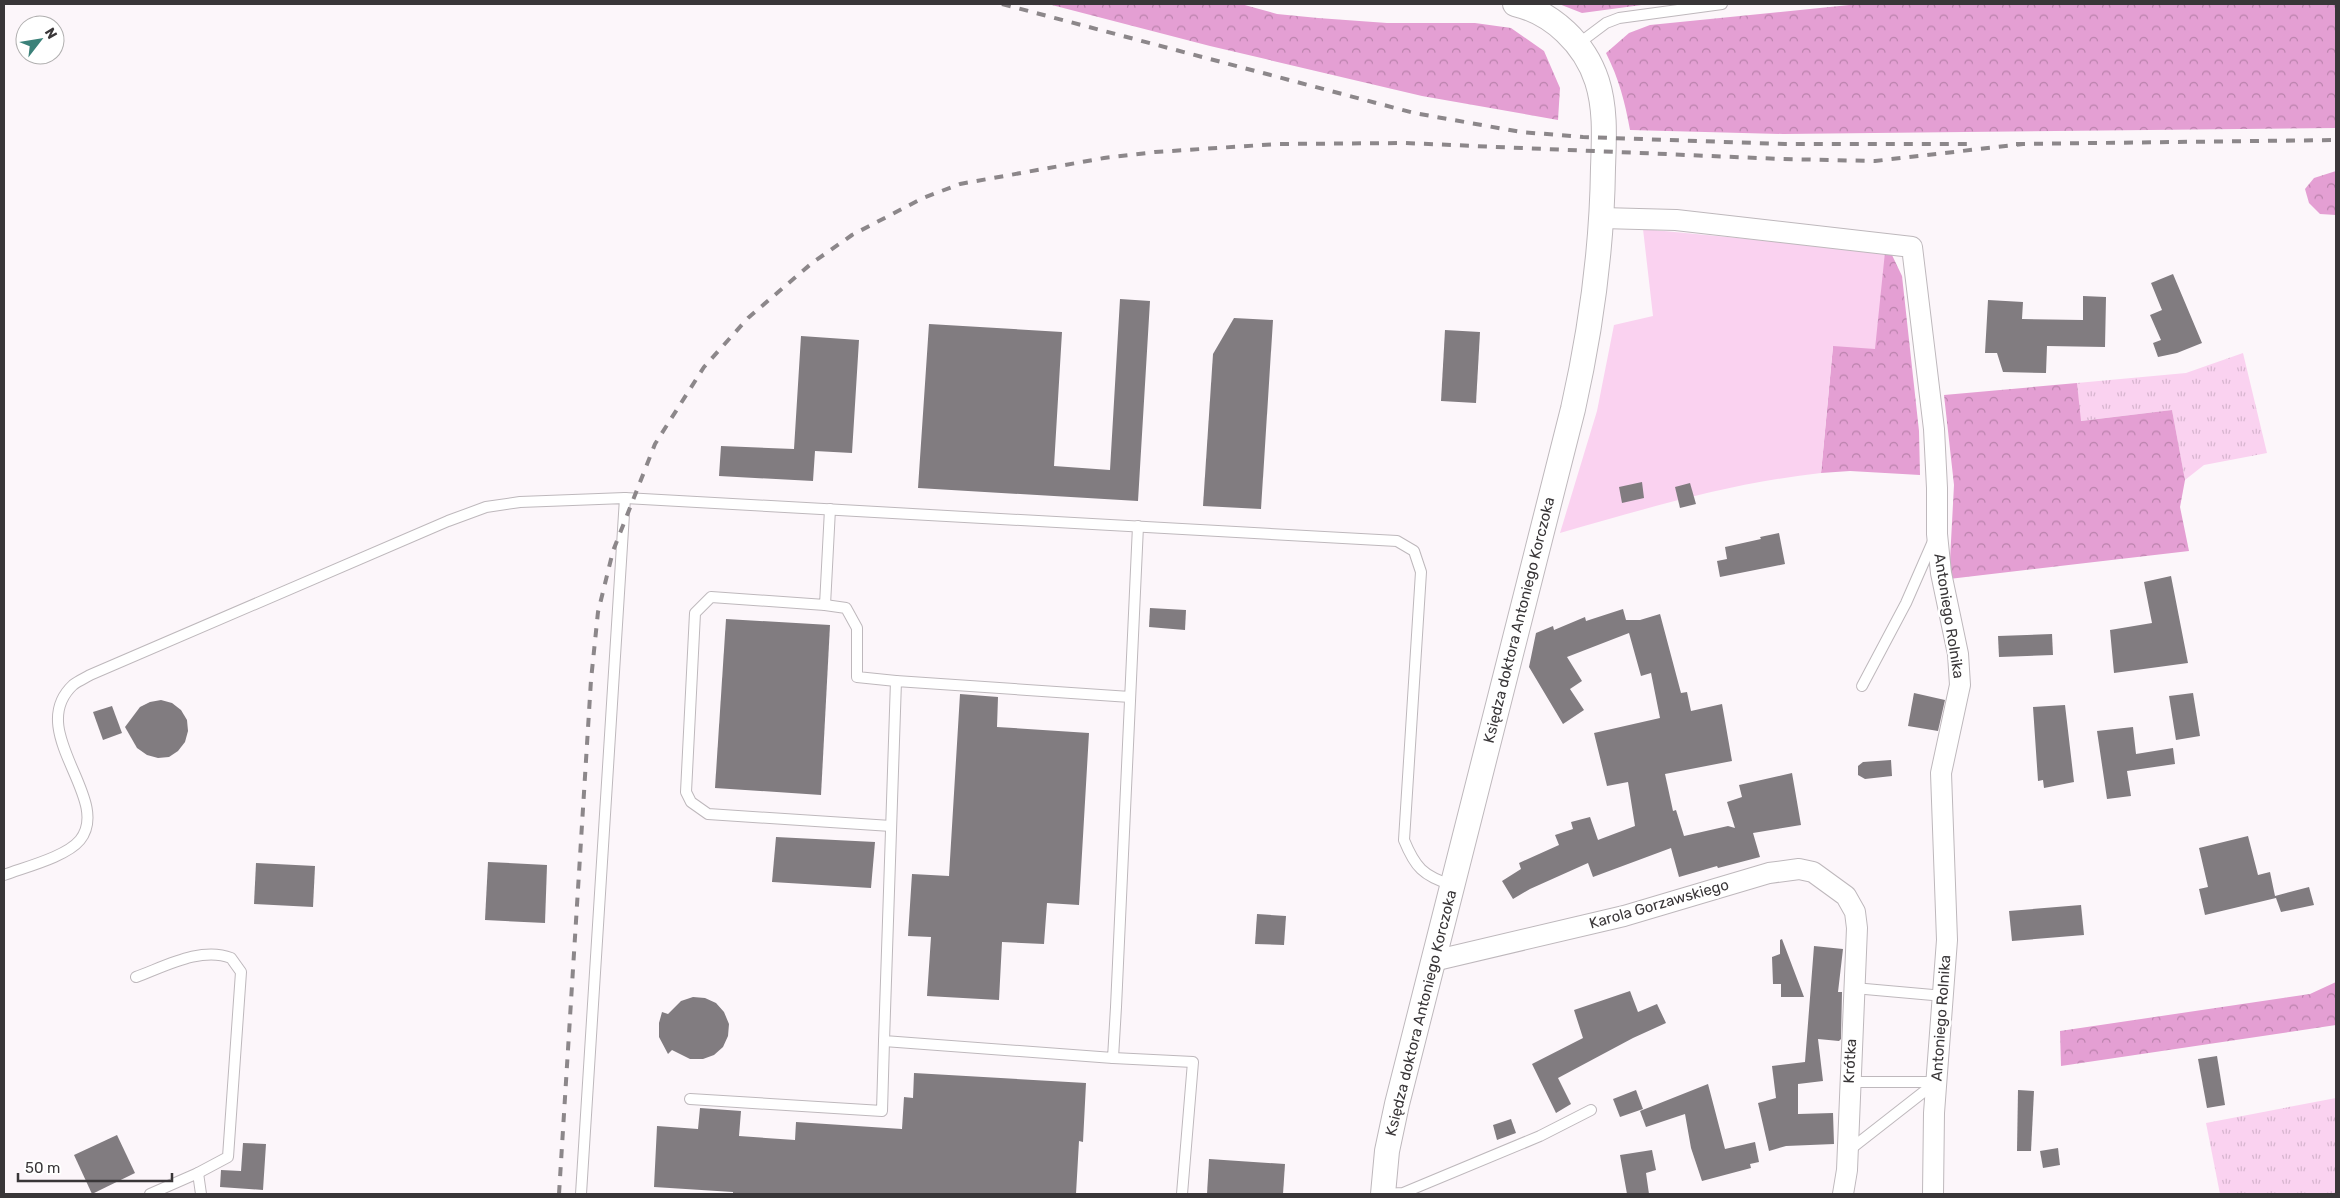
<svg xmlns="http://www.w3.org/2000/svg" width="2340" height="1198" font-family="Rubik,sans-serif">
<style>
.grass{fill:url(#grass-tufts)}
.forest{fill:url(#forest-crowns)}
.green{fill:#fad2f0}
.building{fill:#817c80}
.lines{fill:none;stroke-linecap:round;stroke-linejoin:round}
.service-casing{stroke:#beb8bc;stroke-width:12}
.minor-casing{stroke:#beb8bc;stroke-width:22}
.tertiary-casing{stroke:#beb8bc;stroke-width:26}
.service{stroke:#fff;stroke-width:10}
.minor{stroke:#fff;stroke-width:20}
.tertiary{stroke:#fff;stroke-width:24}
.rail{stroke:#8c878a;stroke-width:4;stroke-dasharray:9 9;stroke-linecap:butt}
.labels{text-anchor:middle;dominant-baseline:central;stroke-width:5;stroke-linejoin:round;paint-order:stroke}
.street-label{font-size:15px;fill:#393638;stroke:#fff}
</style>
<defs>
<pattern id="grass-tufts" width="24" height="20" patternUnits="userSpaceOnUse" patternTransform="scale(1.25)"><rect width="24" height="20" fill="#fad2f0"/><path d="M3 7l-1-3M5 7V3M7 7l1-3M15 17l-1-3M17 17v-4M19 17l1-3" fill="none" stroke="#d7b5cf"/></pattern>
<pattern id="forest-crowns" width="20" height="18" patternUnits="userSpaceOnUse" patternTransform="scale(1.25)"><rect width="20" height="18" fill="#e49fd3"/><path d="M2 6a3 3 0 1 1 6 0M12 15a3 3 0 1 1 6 0" fill="none" stroke="#ba82ac"/></pattern>
</defs>
<rect width="100%" height="100%" fill="#fcf6fa"/>
<!-- grass -->
<g class="grass">
<polygon points="2243,353 2267,453 2204,465 2185,480 2172,410 2080,421 2077,383 2186,373"/>
<polygon points="2336,1098 2336,1194 2220,1194 2206,1123"/>
</g>
<!-- forest -->
<g class="forest">
<polygon points="1048,4 1241,4 1277,14 1318,18 1387,23 1475,23 1511,28 1544,51 1560,88 1558,120 1422,96 1210,46"/>
<polygon points="1559,4 1649,4 1582,13"/>
<path d="M1859,4h477v124l-553,6 -153,-4c-5,-28 -11,-51 -24,-77l23,-20 21,-8z"/>
<polygon points="2336,171 2336,215 2320,214 2309,203 2305,189 2314,178"/>
<polygon points="1885,252 1892,255 1902,276 1919,431 1920,475 1850,471 1821,473 1833,346"/>
<polygon points="2077,383 2081,421 2172,410 2185,480 2180,507 2189,551 1949,579 1954,485 1944,395"/>
<polygon points="2336,982 2336,1025 2061,1066 2060,1031 2310,994"/>
</g>
<!-- green -->
<path class="green" d="M1643,229l242,23 -10,97 -42,-3 -12,127c-91,10 -173,35 -261,60l37,-122 17,-86 39,-9z"/>
<!-- building -->
<g class="building">
<polygon points="2173,274 2202,343 2177,353 2158,357 2153,343 2161,340 2150,315 2162,310 2151,283"/>
<polygon points="2083,296 2106,297 2105,347 2047,346 2046,373 2003,372 1997,353 1985,353 1988,300 2023,302 2022,319 2083,320"/>
<polygon points="1120,299 1150,301 1138,501 918,488 929,324 1062,332 1054,466 1110,470"/>
<polygon points="1234,318 1273,320 1261,509 1203,506 1213,354"/>
<polygon points="1445,330 1480,332 1476,403 1441,401"/>
<polygon points="801,336 859,340 852,453 815,451 813,481 719,476 721,446 794,449"/>
<polygon points="1642,482 1644,498 1622,503 1619,487"/>
<polygon points="1690,483 1696,504 1680,508 1675,487"/>
<polygon points="1779,533 1785,564 1720,577 1717,561 1727,559 1725,547 1761,539 1760,537"/>
<polygon points="2171,576 2188,663 2114,673 2110,630 2152,623 2144,582"/>
<polygon points="1150,608 1186,610 1185,630 1149,627"/>
<polygon points="1623,609 1626,620 1640,620 1660,614 1681,693 1687,692 1691,711 1722,704 1732,761 1665,774 1673,811 1676,810 1684,836 1728,826 1735,828 1727,802 1742,797 1739,785 1792,773 1801,825 1753,833 1760,857 1718,868 1717,866 1679,877 1671,848 1593,877 1588,863 1530,889 1513,899 1502,881 1521,869 1519,863 1559,845 1555,835 1573,829 1571,822 1590,817 1598,840 1635,826 1628,782 1607,786 1594,733 1660,718 1651,673 1641,676 1629,633 1567,657 1582,681 1570,689 1584,710 1563,724 1529,667 1536,633 1553,626 1554,630 1585,617 1586,621"/>
<polygon points="726,619 830,625 821,795 715,788"/>
<polygon points="2052,634 2053,655 1999,657 1998,636"/>
<polygon points="1914,693 1945,700 1938,731 1908,726"/>
<polygon points="2193,693 2200,736 2176,740 2169,696"/>
<polygon points="960,694 998,697 997,727 1089,733 1079,905 1047,903 1044,944 1002,942 999,1000 927,996 931,937 908,936 912,874 949,876"/>
<polygon points="161,700 172,703 181,710 187,720 188,731 185,742 178,751 169,757 158,758 147,755 137,748 125,727 140,707 150,702"/>
<polygon points="2065,705 2074,782 2044,788 2043,780 2038,781 2033,707"/>
<polygon points="112,706 122,733 103,740 93,712"/>
<polygon points="2133,727 2136,754 2173,748 2175,764 2127,771 2131,796 2107,799 2097,731"/>
<polygon points="1891,760 1892,776 1865,779 1858,775 1858,766 1863,762"/>
<polygon points="2248,836 2258,875 2270,872 2275,896 2309,887 2314,905 2281,912 2276,898 2205,915 2199,889 2208,887 2199,848"/>
<polygon points="776,837 875,842 871,888 772,882"/>
<polygon points="488,862 547,865 545,923 485,920"/>
<polygon points="256,863 315,866 313,907 254,904"/>
<polygon points="2081,905 2084,935 2012,941 2009,911"/>
<polygon points="1257,914 1286,916 1284,945 1255,944"/>
<polygon points="1782,939 1796,976 1804,997 1781,997 1781,984 1773,984 1772,957 1780,954 1780,940"/>
<polygon points="1814,946 1843,949 1838,992 1842,992 1841,1039 1839,1041 1818,1039 1823,1081 1798,1084 1798,1114 1833,1113 1834,1144 1786,1146 1769,1151 1758,1103 1776,1098 1772,1066 1805,1062"/>
<polygon points="1630,991 1638,1012 1657,1004 1666,1023 1633,1038 1558,1078 1571,1104 1556,1113 1532,1064 1583,1038 1574,1010"/>
<polygon points="693,997 705,998 716,1003 724,1012 729,1024 728,1036 723,1047 714,1055 703,1059 690,1059 672,1050 668,1054 659,1037 659,1023 662,1012 668,1014 681,1001"/>
<polygon points="2217,1056 2225,1105 2207,1108 2198,1059"/>
<polygon points="914,1073 1086,1083 1083,1142 1079,1141 1076,1194 733,1194 733,1192 654,1187 657,1126 698,1129 700,1108 741,1111 739,1136 795,1140 796,1122 902,1129 904,1097 913,1098"/>
<polygon points="1708,1084 1725,1149 1755,1142 1759,1162 1750,1164 1751,1168 1702,1181 1691,1148 1685,1114 1646,1127 1640,1111"/>
<polygon points="1636,1090 1643,1109 1620,1117 1613,1099"/>
<polygon points="2018,1090 2034,1091 2031,1151 2017,1151"/>
<polygon points="1511,1119 1516,1133 1497,1140 1493,1125"/>
<polygon points="117,1135 135,1173 92,1194 74,1155"/>
<polygon points="243,1143 266,1144 263,1190 220,1187 221,1170 241,1171"/>
<polygon points="2058,1148 2060,1165 2043,1168 2040,1151"/>
<polygon points="1652,1150 1656,1170 1646,1173 1649,1194 1627,1194 1620,1155"/>
<polygon points="1209,1159 1285,1164 1283,1194 1207,1194"/>
</g>
<g class="lines">
<defs>
<g id="service">
<polyline points="1578,44 1606,23 1619,18 1722,4"/>
<path d="M625,498l772,43 17,10 7,21 -17,268c11,27 19,36 48,45"/>
<polyline points="830,509 825,605 711,597 695,613 686,792 691,802 708,814 891,826"/>
<polyline points="825,605 846,608 857,628 857,677 896,681"/>
<polyline points="1862,686 1906,603 1934,539"/>
<polyline points="1130,697 896,681 884,1041 1113,1058 1116,1007 1138,526"/>
<path d="M4,875c21,-8 62,-18 76,-35 33,-41 -56,-109 -7,-155 5,-4 12,-7 17,-10l358,-154 38,-14 34,-5 105,-4 -44,696"/>
<path d="M136,977c28,-10 65,-31 95,-19l10,14 -13,185 -30,16"/>
<polyline points="1854,988 1944,996"/>
<polyline points="1113,1058 1193,1062 1182,1194"/>
<polyline points="1849,1082 1936,1082"/>
<polyline points="690,1099 882,1111 884,1041"/>
<polyline points="1848,1151 1935,1083"/>
<polyline points="150,1194 198,1173 201,1194"/>
<polyline points="1383,1194 1403,1193 1540,1136 1591,1110"/>
</g>
<g id="minor">
<polyline points="1602,218 1676,220 1912,247 1934,429 1937,488 1937,534 1941,573 1958,654 1960,685 1941,773 1947,940 1934,1113 1933,1194"/>
<polyline points="1433,961 1624,916 1769,873 1799,869 1813,872 1846,896 1855,912 1857,928 1847,1170 1843,1194"/>
</g>
<path id="tertiary" d="M1383,1194l4,-43 10,-47 176,-695c18,-80 29,-159 30,-241 1,-29 3,-59 -6,-87 -12,-37 -44,-68 -82,-77"/>
</defs>
<!-- service casing -->
<use href="#service" class="service-casing"/>
<!-- minor casing -->
<use href="#minor" class="minor-casing"/>
<!-- tertiary casing -->
<use href="#tertiary" class="tertiary-casing"/>
<!-- service -->
<use href="#service" class="service"/>
<!-- minor -->
<use href="#minor" class="minor"/>
<!-- tertiary -->
<use href="#tertiary" class="tertiary"/>
<!-- rail -->
<g class="rail">
<polyline points="1002,4 1414,113 1521,132 1583,137 1785,144 1968,144"/>
<polyline points="2016,144 2336,140"/>
<polyline points="559,1194 591,680 598,612 613,551 655,444 704,367 748,318 812,263 852,235 923,198 960,184 1104,158 1155,152 1278,144 1404,143 1782,159 1875,161 2023,144"/>
</g>
</g>
<g class="labels">
<!-- street labels -->
<g class="street-label">
<text transform="translate(1949 616) rotate(81)">Antoniego Rolnika</text>
<text transform="translate(1519 620) rotate(-76)">Księdza doktora Antoniego Korczoka</text>
<text transform="translate(1659 904) rotate(-16)">Karola Gorzawskiego</text>
<text transform="translate(1421 1013) rotate(-76)">Księdza doktora Antoniego Korczoka</text>
<text transform="translate(1941 1018) rotate(-86)">Antoniego Rolnika</text>
<text transform="translate(1850 1061) rotate(-87)">Krótka</text>
</g>
</g>
<!-- border -->
<rect width="2340" height="1198" fill="none" stroke="#393638" stroke-width="10"/>
<!-- north arrow -->
<g transform="translate(40 40) rotate(59)"><circle r="24" fill="#ffffff" stroke="#b0afaf"/>
<path d="M0-4L9 19L0 12L-9 19Z" fill="#3b8179"/>
<text y="-8" font-size="14" font-weight="bold" text-anchor="middle" fill="#393638">N</text>
</g>
<!-- scale -->
<path d="M18 1173v8h154v-8" fill="none" stroke="#393638" stroke-width="2.5"/>
<text x="25" y="1173" font-size="15" fill="#393638" stroke="#ffffff" stroke-width="4" paint-order="stroke">50 m</text>
</svg>
